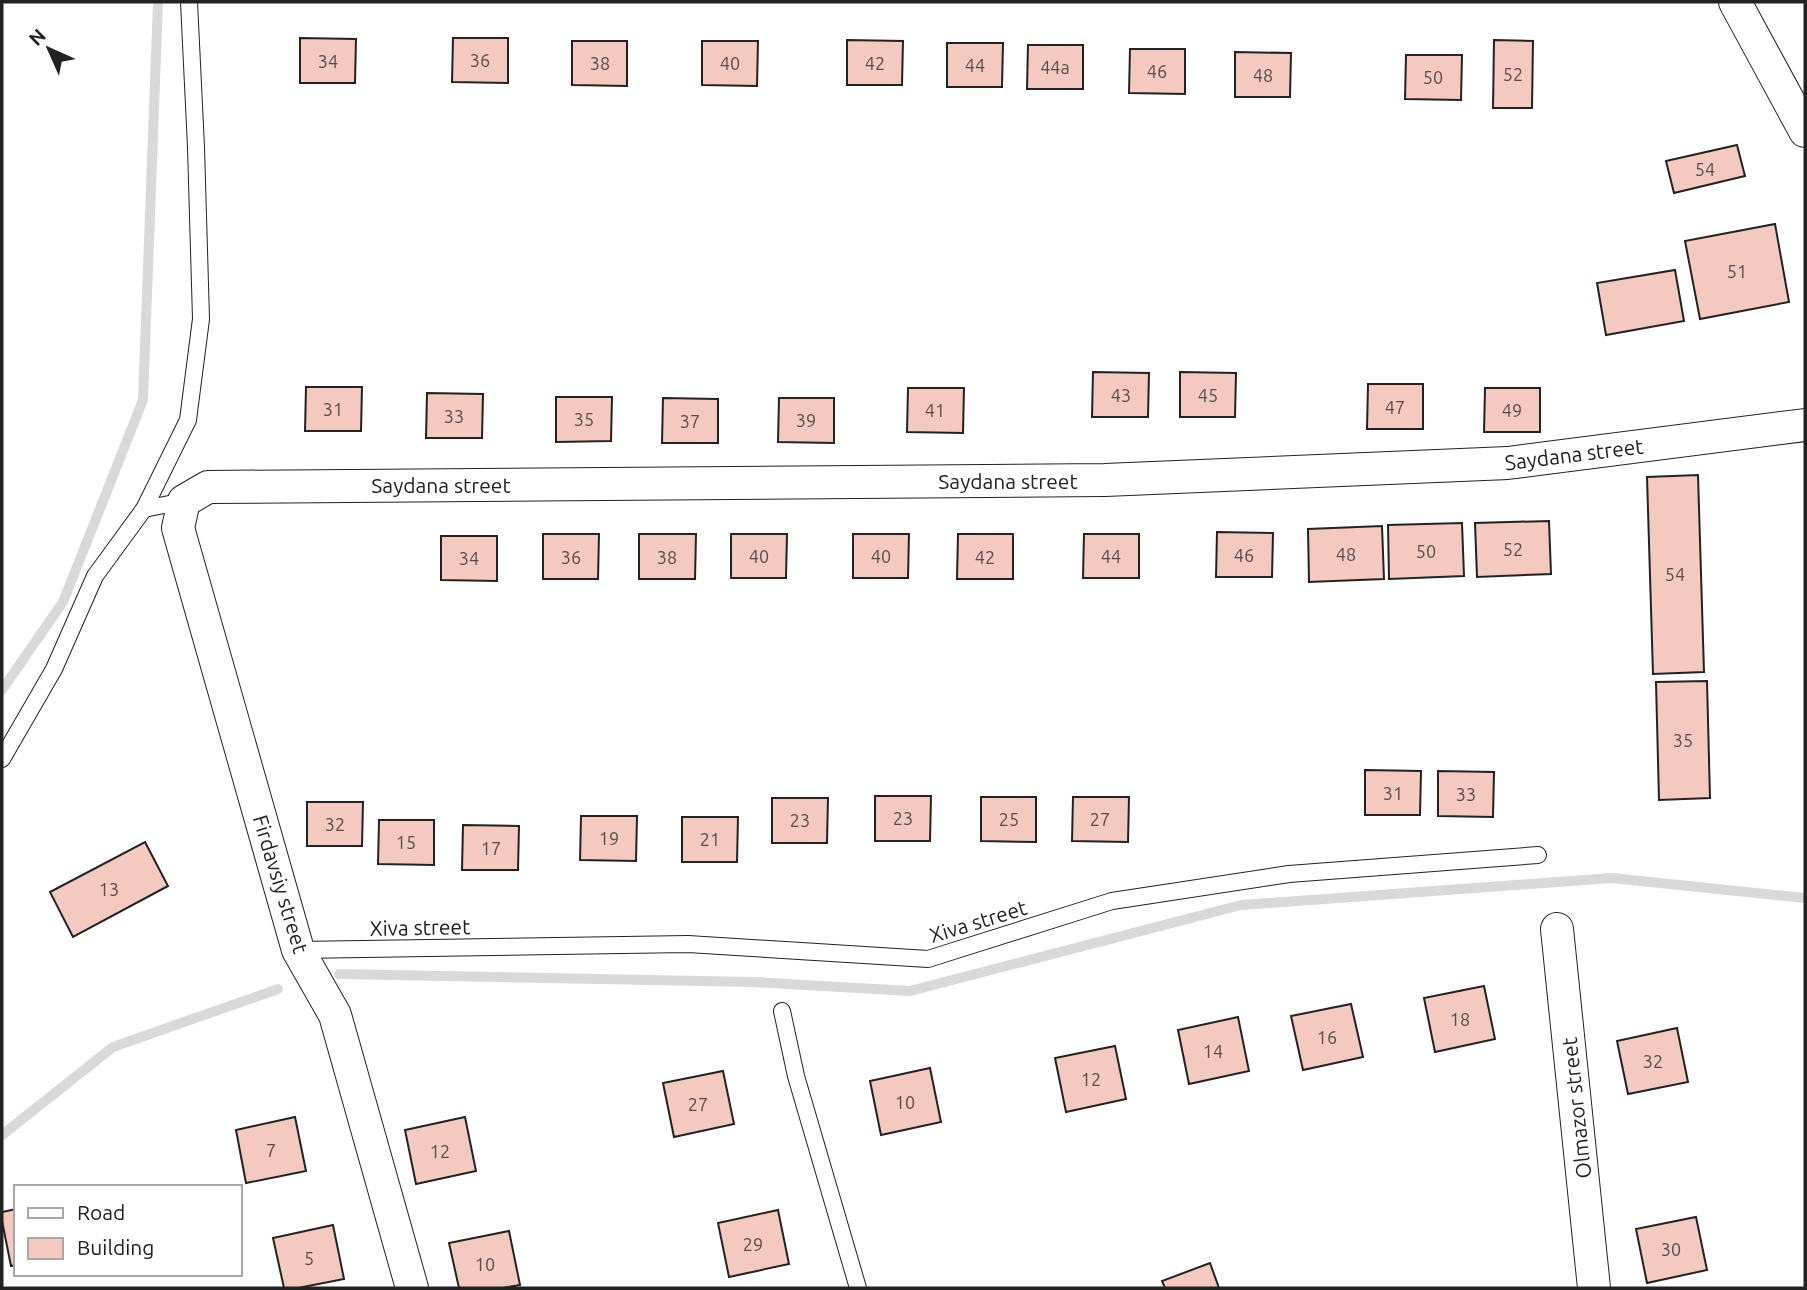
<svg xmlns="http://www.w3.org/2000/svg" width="1807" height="1290" font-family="Ubuntu,sans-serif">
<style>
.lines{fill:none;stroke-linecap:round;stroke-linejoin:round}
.stream{stroke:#d9d9d9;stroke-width:10}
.building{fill:#f3c9c0;stroke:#222;stroke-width:2}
.lane-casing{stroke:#222;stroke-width:18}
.street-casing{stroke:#222;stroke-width:34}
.lane{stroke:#fff;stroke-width:16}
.street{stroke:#fff;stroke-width:32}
.labels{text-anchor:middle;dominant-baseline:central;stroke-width:5;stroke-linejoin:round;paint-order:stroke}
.number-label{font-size:18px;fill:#564c4a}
.street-label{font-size:21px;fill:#222;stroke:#fff}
</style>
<rect width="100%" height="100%" fill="#fff"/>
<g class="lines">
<!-- stream -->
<g class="stream">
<polyline points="2,690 63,602 143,400 158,2"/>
<polyline points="339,974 753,982 910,991 1241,905 1612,878 1805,898"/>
<polyline points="2,1135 113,1047 278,989"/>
</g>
</g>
<!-- building -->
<g class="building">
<polygon points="300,38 356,39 355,83 300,83"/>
<polygon points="453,38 508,38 508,83 452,82"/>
<polygon points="847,40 903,41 902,85 847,85"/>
<polygon points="1494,40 1533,41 1532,108 1493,108"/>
<polygon points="572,41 627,41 627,86 572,85"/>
<polygon points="702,41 758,41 757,86 702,85"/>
<polygon points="947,43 1003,43 1002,87 947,87"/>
<polygon points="1028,45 1083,45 1083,89 1027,89"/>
<polygon points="1130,49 1185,49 1185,94 1129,93"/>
<polygon points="1235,52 1291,53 1290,97 1235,97"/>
<polygon points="1406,55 1462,55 1461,100 1405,99"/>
<polygon points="1737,145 1745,176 1674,193 1666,161"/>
<polygon points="1775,224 1789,302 1700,319 1685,241"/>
<polygon points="1675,270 1684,321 1606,335 1597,283"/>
<polygon points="1093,372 1149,373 1148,417 1092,417"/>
<polygon points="1180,372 1236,373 1235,417 1180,417"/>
<polygon points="1368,384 1423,384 1423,429 1367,429"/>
<polygon points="306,387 362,387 361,431 305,431"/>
<polygon points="908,388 964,388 963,433 907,432"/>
<polygon points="1485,388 1540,388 1540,432 1484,432"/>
<polygon points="427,393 483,394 482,438 426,438"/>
<polygon points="556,397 612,397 611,441 556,442"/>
<polygon points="663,398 718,399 718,443 662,443"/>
<polygon points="779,398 834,398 834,443 778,442"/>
<polygon points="1698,475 1704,672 1653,674 1647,477"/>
<polygon points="1549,521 1551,574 1477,577 1475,523"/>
<polygon points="1462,523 1464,576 1389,579 1388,525"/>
<polygon points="1382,526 1384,579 1309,582 1308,529"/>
<polygon points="1217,532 1273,533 1272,577 1216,577"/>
<polygon points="543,534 599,534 598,579 543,579"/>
<polygon points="639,534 696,534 695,579 639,579"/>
<polygon points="731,534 787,534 786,578 731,578"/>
<polygon points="853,534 909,534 908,578 853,578"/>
<polygon points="958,534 1013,534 1013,579 957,579"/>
<polygon points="1084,534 1139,534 1139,578 1083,578"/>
<polygon points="441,536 497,536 497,581 441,580"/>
<polygon points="1707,681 1710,798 1659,800 1656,682"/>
<polygon points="1365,770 1421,771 1420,815 1365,815"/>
<polygon points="1438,771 1494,772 1493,817 1438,816"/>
<polygon points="875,796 931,796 930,841 875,841"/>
<polygon points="981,797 1036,797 1036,842 981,841"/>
<polygon points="1073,797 1129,797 1128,842 1072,841"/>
<polygon points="772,798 828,798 827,843 772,843"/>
<polygon points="307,802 363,802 362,846 307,846"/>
<polygon points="581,816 637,816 636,861 580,860"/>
<polygon points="682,817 738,817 737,862 682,862"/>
<polygon points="379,820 434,820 434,865 378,864"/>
<polygon points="463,825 519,826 518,870 462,870"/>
<polygon points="145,842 168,886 73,937 50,892"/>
<polygon points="1484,986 1495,1039 1435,1052 1424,998"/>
<polygon points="1351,1004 1363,1057 1303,1070 1291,1016"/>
<polygon points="1238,1017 1249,1071 1189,1084 1178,1030"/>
<polygon points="1677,1028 1688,1082 1628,1094 1617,1041"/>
<polygon points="1115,1046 1126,1099 1066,1112 1055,1058"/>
<polygon points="930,1068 941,1122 881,1135 870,1081"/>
<polygon points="723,1071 734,1124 674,1137 663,1083"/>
<polygon points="295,1117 306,1171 246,1183 236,1130"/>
<polygon points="465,1117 476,1171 416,1184 405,1130"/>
<polygon points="16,1209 16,1265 11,1266 2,1221 2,1212"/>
<polygon points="778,1210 789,1264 729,1277 718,1223"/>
<polygon points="1696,1217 1707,1270 1647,1283 1636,1229"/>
<polygon points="333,1225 344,1279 298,1288 284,1288 273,1238"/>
<polygon points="509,1231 520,1285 503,1288 459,1288 449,1243"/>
<polygon points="1210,1263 1219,1288 1165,1288 1162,1281"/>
</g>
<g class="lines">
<defs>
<g id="lane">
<polyline points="144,509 188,420 201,319 196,147 189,2"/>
<polyline points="2,759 54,669 95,576 144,509 184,501"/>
<polyline points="298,950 688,944 928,959 1112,901 1289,874 1538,855"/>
<polyline points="782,1011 796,1076 858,1288"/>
</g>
<g id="street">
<polyline points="1735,2 1805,131"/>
<polyline points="1557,929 1594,1288"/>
<polyline points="412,1288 335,1015 298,950 178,528 184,501 208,487 1105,480 1508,463 1805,425"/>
</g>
</defs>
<!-- lane casing -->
<use href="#lane" class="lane-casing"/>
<!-- street casing -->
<use href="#street" class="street-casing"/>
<!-- lane -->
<use href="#lane" class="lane"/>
<!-- street -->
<use href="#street" class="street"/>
</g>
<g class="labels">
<!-- number labels -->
<g class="number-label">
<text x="480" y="60">36</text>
<text x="328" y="61">34</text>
<text x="600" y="63">38</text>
<text x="730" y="63">40</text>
<text x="875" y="63">42</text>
<text x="975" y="65">44</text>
<text x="1055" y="67">44a</text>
<text x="1157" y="71">46</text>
<text x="1513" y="74">52</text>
<text x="1263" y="75">48</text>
<text x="1433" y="77">50</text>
<text x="1705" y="169">54</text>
<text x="1737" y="271">51</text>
<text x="1121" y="395">43</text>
<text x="1208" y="395">45</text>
<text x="1395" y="407">47</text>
<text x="333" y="409">31</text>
<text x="935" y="410">41</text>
<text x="1512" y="410">49</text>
<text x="454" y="416">33</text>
<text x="584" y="419">35</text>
<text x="806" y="420">39</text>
<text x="690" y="421">37</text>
<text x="1513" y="549">52</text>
<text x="1426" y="551">50</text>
<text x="1346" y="554">48</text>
<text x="1244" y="555">46</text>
<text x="759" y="556">40</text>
<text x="881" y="556">40</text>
<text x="1111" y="556">44</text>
<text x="571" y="557">36</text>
<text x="667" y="557">38</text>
<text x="985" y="557">42</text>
<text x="469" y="558">34</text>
<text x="1675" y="574">54</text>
<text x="1683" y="740">35</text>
<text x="1393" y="793">31</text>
<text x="1466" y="794">33</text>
<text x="903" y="818">23</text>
<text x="1009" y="819">25</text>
<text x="1100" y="819">27</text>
<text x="800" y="820">23</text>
<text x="335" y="824">32</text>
<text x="609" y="838">19</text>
<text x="710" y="839">21</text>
<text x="406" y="842">15</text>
<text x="491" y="848">17</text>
<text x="109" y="889">13</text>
<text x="1460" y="1019">18</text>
<text x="1327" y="1037">16</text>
<text x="1213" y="1051">14</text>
<text x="1653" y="1061">32</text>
<text x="1091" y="1079">12</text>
<text x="905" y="1102">10</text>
<text x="698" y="1104">27</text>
<text x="271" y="1150">7</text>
<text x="440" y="1151">12</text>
<text x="753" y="1244">29</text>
<text x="1671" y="1249">30</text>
<text x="309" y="1258">5</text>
<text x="485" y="1264">10</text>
</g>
<!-- street labels -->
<g class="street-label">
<text transform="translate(1574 454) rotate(-7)">Saydana street</text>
<text x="1008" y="481">Saydana street</text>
<text x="441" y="485">Saydana street</text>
<text transform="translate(281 884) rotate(73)">Firdavsiy street</text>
<text transform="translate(978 921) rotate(-17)">Xiva street</text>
<text transform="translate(420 927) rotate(-1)">Xiva street</text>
<text transform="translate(1576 1108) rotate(-96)">Olmazor street</text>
</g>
</g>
<!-- border -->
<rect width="1807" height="1290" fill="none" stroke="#222222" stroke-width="7"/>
<!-- legend -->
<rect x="14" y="1185" width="228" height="91" fill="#ffffff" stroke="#a7a7a7" stroke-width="2"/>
<rect x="28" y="1208" width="35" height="10" fill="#ffffff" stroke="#a7a7a7" stroke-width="2"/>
<text x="77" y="1220" font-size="21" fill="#222222">Road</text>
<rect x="28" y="1238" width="35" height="21" fill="#f3c9c0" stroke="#a7a7a7" stroke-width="2"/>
<text x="77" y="1255" font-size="21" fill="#222222">Building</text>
<!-- north arrow -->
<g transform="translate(49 49) rotate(315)" stroke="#ffffff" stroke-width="5" paint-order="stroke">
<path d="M0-5L12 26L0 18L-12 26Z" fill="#222222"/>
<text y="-10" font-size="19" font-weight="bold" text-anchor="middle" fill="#222222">N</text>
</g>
</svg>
